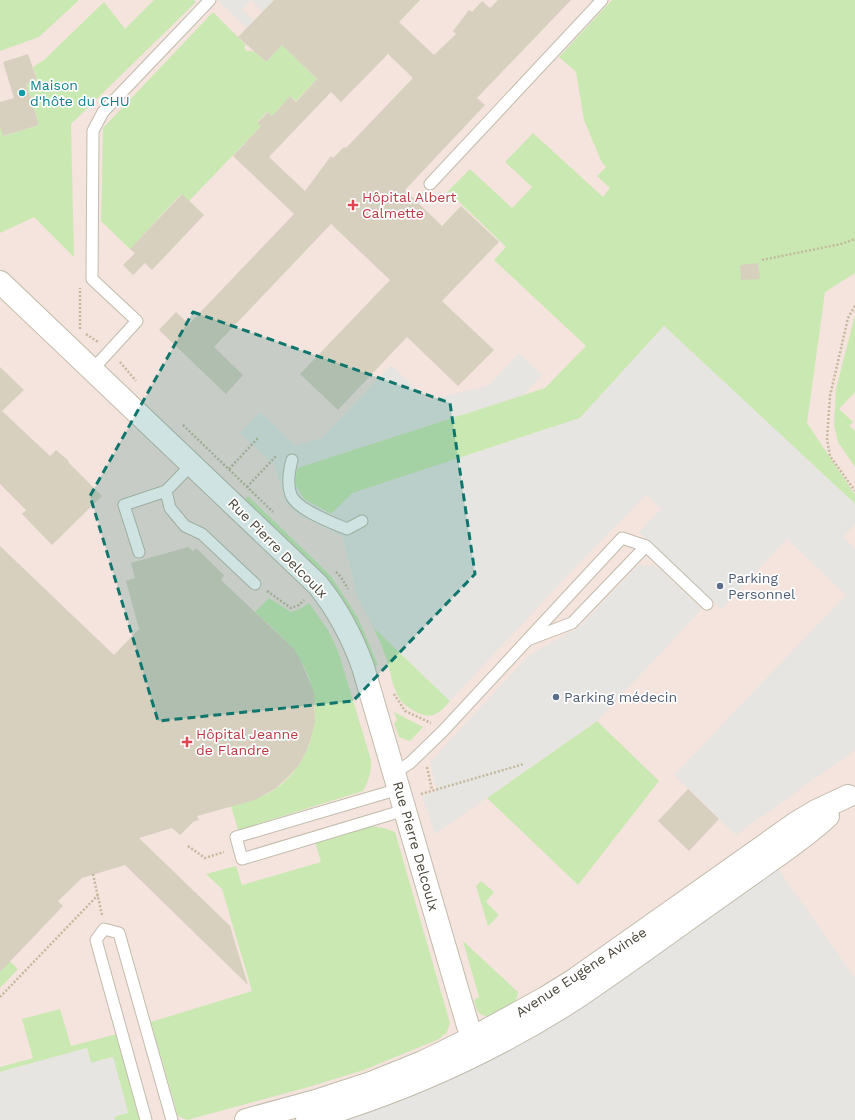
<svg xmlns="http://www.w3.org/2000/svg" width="855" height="1120" font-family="'Work Sans',sans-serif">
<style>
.medical{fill:#f5e3dd}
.green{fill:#cae9b2}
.parking{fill:#e6e5e1}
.building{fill:#d7d0bf;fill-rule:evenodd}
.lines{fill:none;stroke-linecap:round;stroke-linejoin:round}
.service-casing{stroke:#c1bcac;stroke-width:13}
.tertiary-casing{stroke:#c1bcac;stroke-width:24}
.path{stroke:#c3b99d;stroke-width:2.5;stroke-dasharray:2 2;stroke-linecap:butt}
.service{stroke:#fff;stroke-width:11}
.tertiary{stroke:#fff;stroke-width:22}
.marked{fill:#0f766e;fill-opacity:0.2;stroke:#0f766e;stroke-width:3;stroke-dasharray:8 5;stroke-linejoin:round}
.culture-dot{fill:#0f9aa8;stroke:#fff;stroke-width:1.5}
.health-dot{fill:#e0444e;stroke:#fff;stroke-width:1.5}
.service-dot{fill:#5c6f8a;stroke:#fff;stroke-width:1.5}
.labels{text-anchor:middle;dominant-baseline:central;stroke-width:3.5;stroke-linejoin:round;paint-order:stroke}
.culture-label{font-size:14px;fill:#0d838f;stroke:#fff;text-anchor:start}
.health-label{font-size:14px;fill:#be3a42;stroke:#fff;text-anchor:start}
.street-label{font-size:14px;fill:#494437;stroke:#fff}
.service-label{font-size:14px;fill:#4e5e75;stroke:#fff;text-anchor:start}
</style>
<rect width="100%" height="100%" fill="#f5f3ea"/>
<!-- medical -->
<rect class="medical" x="0" y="0" width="855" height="1120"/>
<!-- green -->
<g class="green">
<polygon points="0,0 79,0 39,37 0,51"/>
<polygon points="154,0 194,0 196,2 71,124 74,257 34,217 0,233 0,126 4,136 39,125 26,84 37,80 33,67 44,60 104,2 125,29"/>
<polygon points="612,0 855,0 855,273 825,292 807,423 855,495 855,504 664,326 580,418 353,493 331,514 304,499 295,484 297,468 545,388 586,346 494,260 506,247 448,191 470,169 512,208 532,187 505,162 533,133 603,197 610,188 597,176 606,167 602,163 584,120 576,72 559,57"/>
<polygon points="213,12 246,45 244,48 248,52 250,50 252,52 254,51 266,62 282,45 317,79 296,101 290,96 272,116 267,112 257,122 261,126 189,201 181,194 130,249 101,221 103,128"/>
<polygon points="855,315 855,392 839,409 853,422 849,426 855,431 855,467 838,442 834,425 836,389"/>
<polygon points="248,496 331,576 358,618 378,665 372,667 244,501"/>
<path d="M269,598l22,14 9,-3 9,-6 19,27 10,21 33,109c0,12 -2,21 -8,31l-125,39 -7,-24c15,-4 30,-8 43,-16 43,-30 53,-89 25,-132 -11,-18 -29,-32 -44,-46z"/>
<path d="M373,627l77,74c-13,15 -20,20 -39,8 -3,-2 -9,-6 -11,-10 -8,-11 -10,-31 -15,-44 -3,-10 -8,-19 -12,-28z"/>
<polygon points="394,712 423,727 410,741 399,737 394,723 397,720"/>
<polygon points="597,721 659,781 578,885 487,798"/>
<polygon points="371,826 384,828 395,832 450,1023 447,1032 439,1039 364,1070 305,1088 187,1120 178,1116 151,1022 252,991 222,889 206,874 236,866 242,885 321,862 315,842"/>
<polygon points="481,881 494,892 486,902 499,915 488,926 476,886"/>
<path d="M463,941l55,51 -2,9 -27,16c-12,-3 -12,-6 -15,-17l5,-3z"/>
<polygon points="0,952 18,969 0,988 0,972 4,968 0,964"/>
<polygon points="60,1009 71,1046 117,1034 141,1120 115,1120 114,1117 128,1112 113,1057 91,1063 87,1048 0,1072 0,1067 33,1058 22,1019"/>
</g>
<!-- parking -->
<g class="parking">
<polygon points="217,0 274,0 263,12 251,0 242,9 254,21 247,28"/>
<polygon points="664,326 855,504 855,524 843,537 855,549 855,750 736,835 674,775 846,595 787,539 721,609 639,532 661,509 646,495 566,577 450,701 373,627 357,596 342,536 300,516 286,503 274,465 240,433 260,412 295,445 322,438 391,365 428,400 488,386 519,353 542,375 523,395 297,468 295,484 304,499 331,514 353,493 580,418"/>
<polygon points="652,565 660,569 702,609 597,721 435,834 422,796 437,791 430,762 529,655 581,626 637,566"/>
<polygon points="776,866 855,978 855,1120 346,1120 392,1104 470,1070 510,1049"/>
<polygon points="87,1048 91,1063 113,1057 128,1113 114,1116 115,1120 0,1120 0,1072"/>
</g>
<!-- building -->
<g class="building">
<path d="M274,0h146l-21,22 35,33 22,-21 -3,-3 16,-21 3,2 10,-11 8,7 8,-8h73l-94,98 8,7 -80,85 37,36 19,-20 38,36 -57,59 52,49 -36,36 -51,-49 -69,73 -38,-36 90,-94 -59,-56 -117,123 29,28 -17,19 -67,-64 17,-18 13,12 105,-110 -61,-58 28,-30 -4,-3 11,-11 4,4 18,-20 6,6 21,-23 -35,-34 -16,17 -28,-25zM388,54l25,24 -67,70 -2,-1 -11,11 -2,-2 -26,35 -36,-34 62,-65 10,10z"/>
<polygon points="28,54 37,80 26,84 39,125 3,136 0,126 0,102 14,98 3,62"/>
<polygon points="182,194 204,215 152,270 145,263 133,275 123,265 135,253 130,249"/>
<polygon points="758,263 760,279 741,280 740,265"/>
<polygon points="0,367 24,390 2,411 50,456 56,450 69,461 68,462 102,496 52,545 22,514 26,510 0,484"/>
<polygon points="0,546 114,655 139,629 126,581 135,578 131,563 188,547 193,551 196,548 224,575 221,580 293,648 300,659 314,692 315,723 311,738 306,752 299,765 289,776 275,789 255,800 197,816 199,820 193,822 180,835 172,828 139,838 230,926 248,985 125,865 82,878 58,901 63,906 0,972"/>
<polygon points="688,789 719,819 689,851 658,821"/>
</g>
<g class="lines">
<defs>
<g id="service">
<polyline points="430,184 602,0"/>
<polyline points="93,369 137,321 92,279 93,131 103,112 210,0"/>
<path d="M292,460c-3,11 -5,24 -1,35 6,15 42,28 56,34l15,-8"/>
<polyline points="192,464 166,491 170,508 185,526 202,534 255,584"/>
<polyline points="139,552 124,505 166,491"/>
<polyline points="530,639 572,623 646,546"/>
<polyline points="394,773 410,763 443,731 622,538 646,546 707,604"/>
<polyline points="399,789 236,837 242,859 405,810"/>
<polyline points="146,1120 96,940 104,929 119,933 172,1120"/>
</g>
<g id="tertiary">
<path d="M0,282l318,303c20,25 34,51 45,82l105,359 14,25"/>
<polyline points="246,1120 319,1100 371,1083 423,1062 474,1037 545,998 574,980 796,823 816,811 848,796"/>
<path d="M307,1120c94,-27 183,-67 266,-120 42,-28 83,-58 125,-88 24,-17 48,-34 72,-51 20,-14 40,-28 58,-45"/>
</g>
</defs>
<!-- service casing -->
<use href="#service" class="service-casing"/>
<!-- tertiary casing -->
<use href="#tertiary" class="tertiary-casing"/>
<!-- path -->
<g class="path">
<polyline points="762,260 841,244 855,239"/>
<polyline points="855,306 848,318 830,396 827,439 830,456 855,491"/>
<polyline points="80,329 80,288"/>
<polyline points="86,334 98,342"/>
<polyline points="120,362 136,381"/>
<polyline points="183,425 273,512"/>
<polyline points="229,469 259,437"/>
<polyline points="247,487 277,455"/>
<polyline points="336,572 341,577 348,589"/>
<polyline points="267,591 291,608 299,605 304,600"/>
<polyline points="394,694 405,711 431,723"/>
<polyline points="427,767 432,790"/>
<polyline points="421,794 524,764"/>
<polyline points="188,846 205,858 224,852"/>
<polyline points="93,874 102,915"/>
<polyline points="0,997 98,895"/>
</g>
<!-- service -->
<use href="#service" class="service"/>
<!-- tertiary -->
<use href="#tertiary" class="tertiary"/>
</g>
<!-- marked area -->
<path class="marked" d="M193,312l257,91 25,171 -122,127 -195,20 -68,-225z"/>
<!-- markers -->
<circle class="culture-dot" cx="22" cy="93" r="4"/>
<g class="health-dot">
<path d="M351 199h4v4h4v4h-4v4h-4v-4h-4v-4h4z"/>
<path d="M185 736h4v4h4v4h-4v4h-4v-4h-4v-4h4z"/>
</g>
<g class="service-dot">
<circle cx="720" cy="586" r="4"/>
<circle cx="556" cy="697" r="4"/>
</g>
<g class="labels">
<!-- culture labels -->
<g class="culture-label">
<text x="30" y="85">Maison<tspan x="30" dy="16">d'hôte du CHU</tspan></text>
</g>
<!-- health labels -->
<g class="health-label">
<text x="362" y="197">Hôpital Albert<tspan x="362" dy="16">Calmette</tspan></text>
<text x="196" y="734">Hôpital Jeanne<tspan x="196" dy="16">de Flandre</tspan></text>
</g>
<!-- street labels -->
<g class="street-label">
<text transform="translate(278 548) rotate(45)">Rue Pierre Delcoulx</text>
<text transform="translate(416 846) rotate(74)">Rue Pierre Delcoulx</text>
<text transform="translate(581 972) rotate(-33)">Avenue Eugène Avinée</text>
</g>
<!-- service labels -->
<g class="service-label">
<text x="728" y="578">Parking<tspan x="728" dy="16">Personnel</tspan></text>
<text x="564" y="697">Parking médecin</text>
</g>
</g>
</svg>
